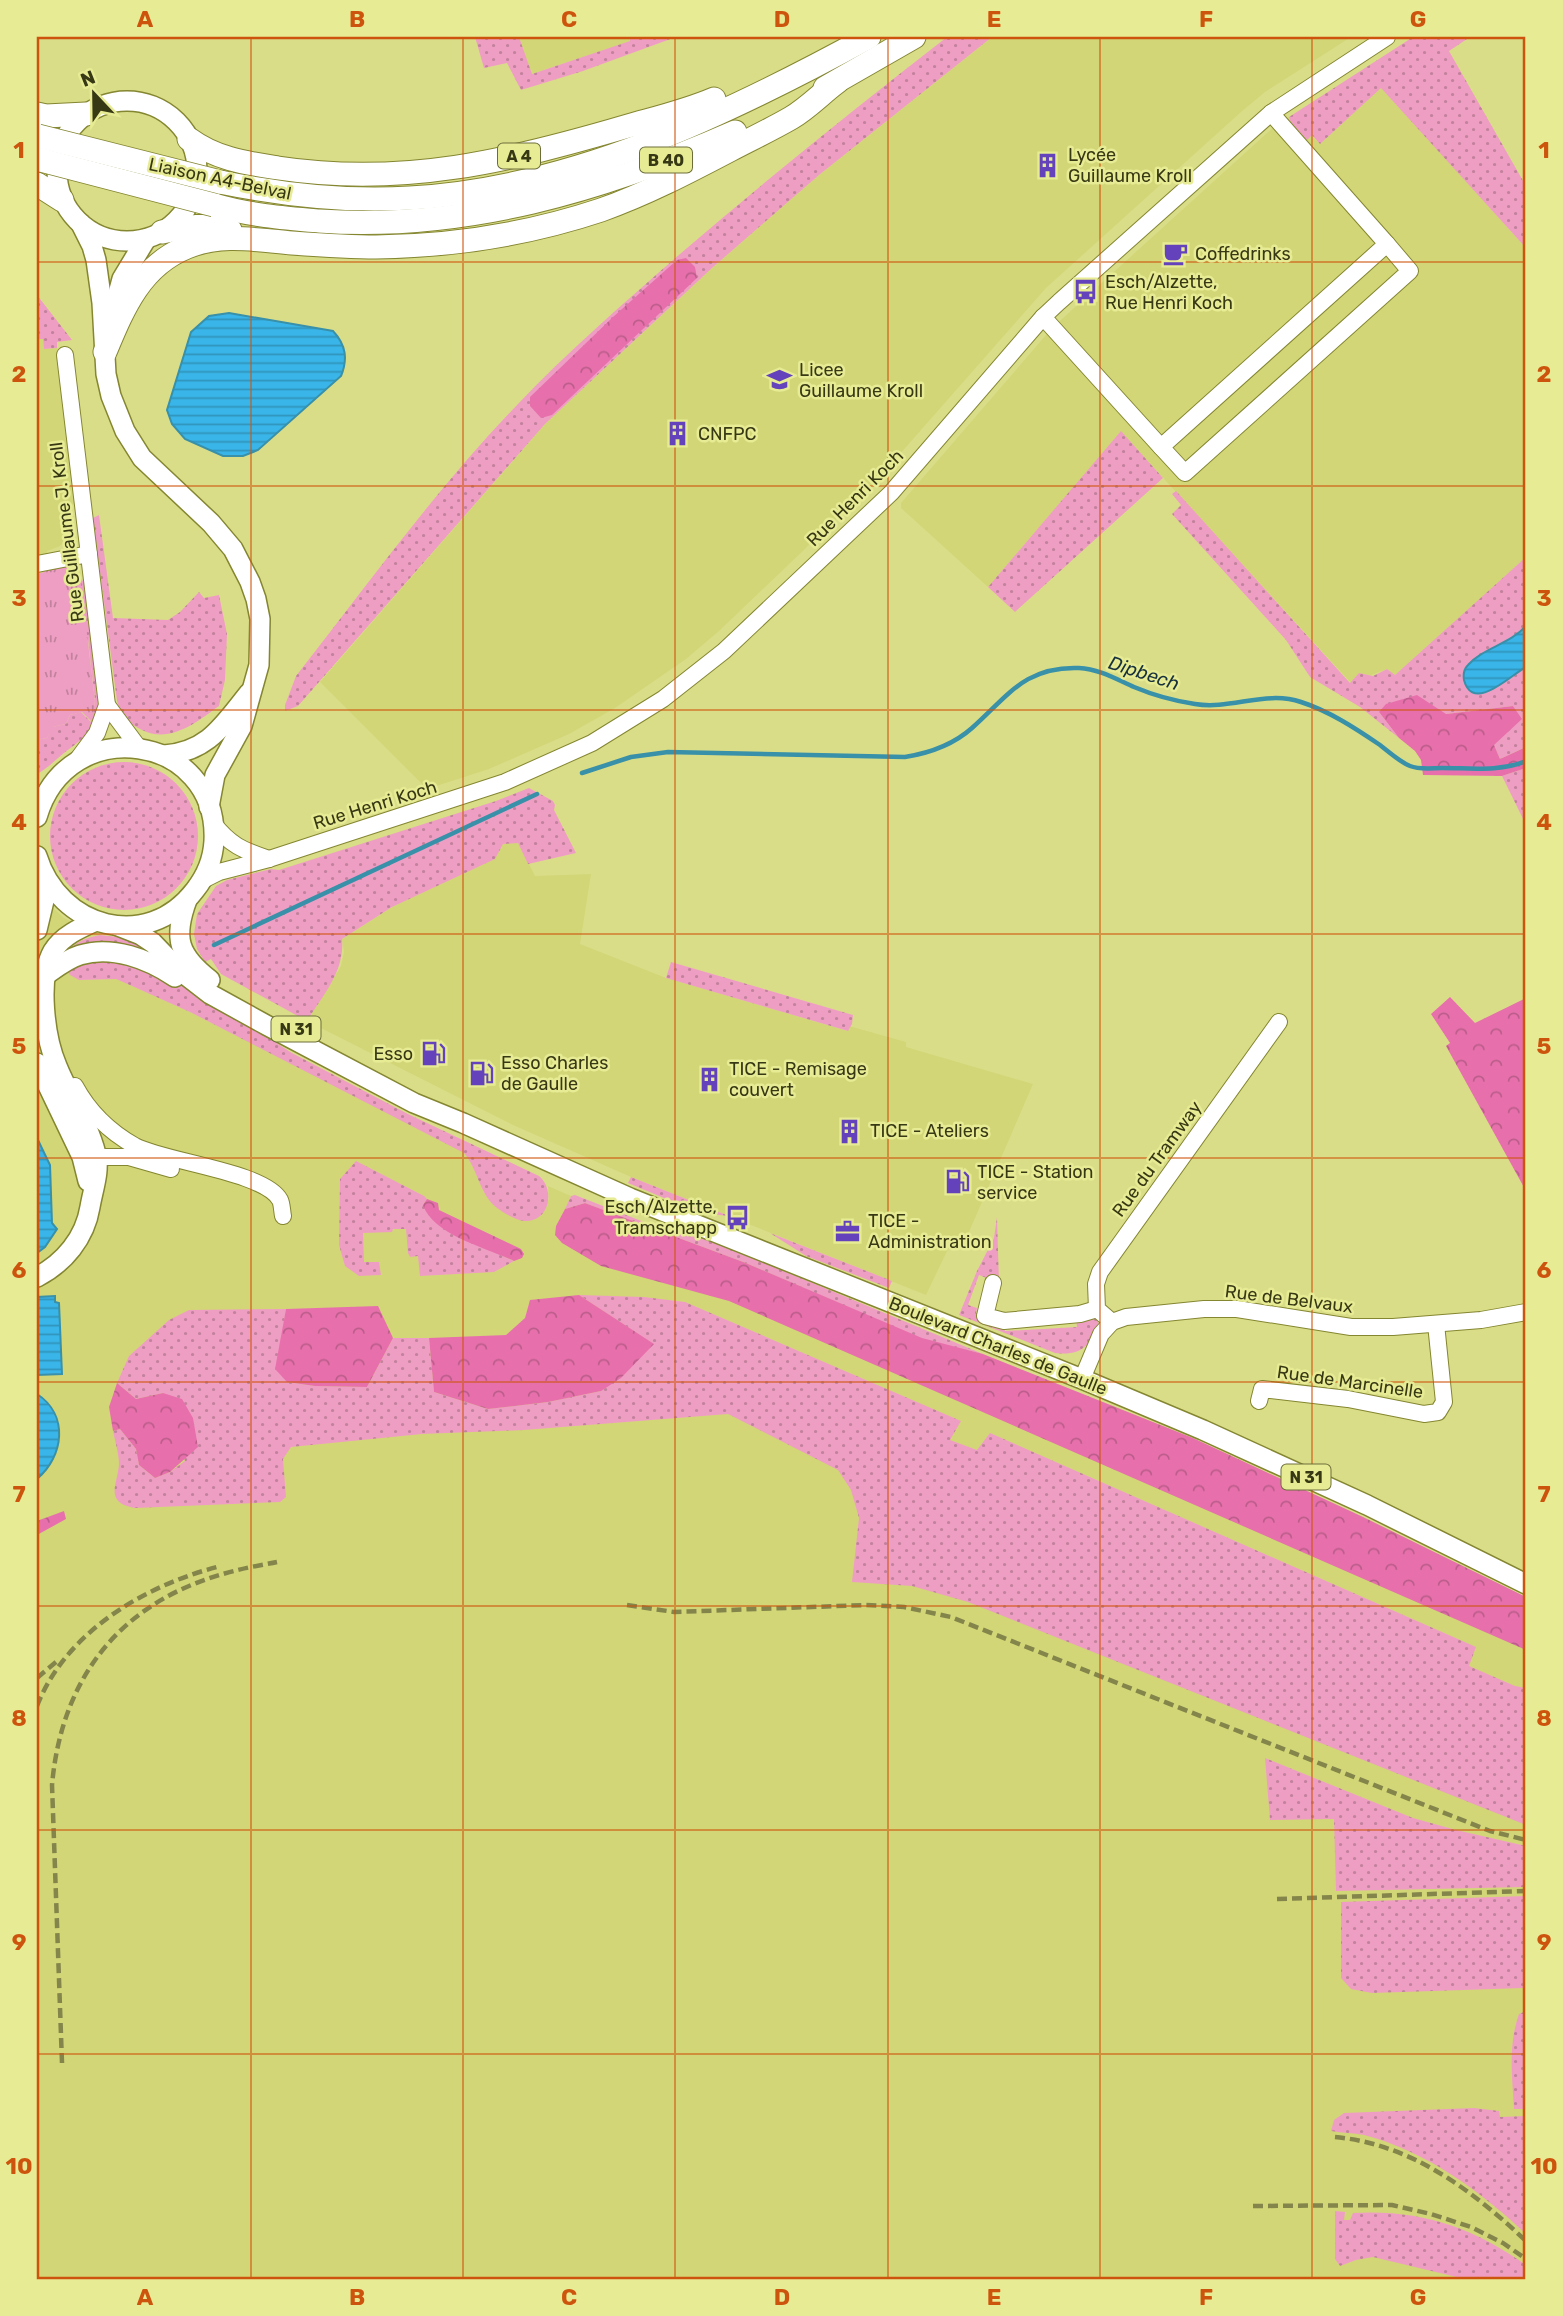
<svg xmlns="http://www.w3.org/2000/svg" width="1563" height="2316" font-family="Rubik,sans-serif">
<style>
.built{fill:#d2d677}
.grass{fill:url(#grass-dots)}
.forest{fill:url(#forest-crowns)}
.park{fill:url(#park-tufts)}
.water{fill:url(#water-rules);stroke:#3890a9;stroke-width:2}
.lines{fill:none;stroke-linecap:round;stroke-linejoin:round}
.stream{stroke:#3890a9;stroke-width:4.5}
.minor-casing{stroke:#848630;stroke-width:18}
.major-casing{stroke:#848630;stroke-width:22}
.highway-casing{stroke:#848630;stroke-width:25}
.minor{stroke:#fff;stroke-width:16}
.major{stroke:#fff;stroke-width:19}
.highway{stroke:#fff;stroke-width:23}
.rail{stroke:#83854a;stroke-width:4.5;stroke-dasharray:10 5;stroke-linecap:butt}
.highway-bridge-casing{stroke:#848630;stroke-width:25;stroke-linecap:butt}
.highway-bridge{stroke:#fff;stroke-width:23}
.grid{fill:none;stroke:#cd540d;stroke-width:2;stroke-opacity:0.55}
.labels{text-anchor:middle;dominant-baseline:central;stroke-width:5;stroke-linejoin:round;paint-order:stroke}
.shield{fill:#e7eb94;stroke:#6c6e3a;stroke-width:2}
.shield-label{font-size:16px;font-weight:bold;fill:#373814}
.poi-label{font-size:18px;fill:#373814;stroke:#e7eb94;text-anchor:start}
.street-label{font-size:18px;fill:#373814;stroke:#e7eb94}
.water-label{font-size:19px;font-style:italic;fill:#17313d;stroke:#e7eb94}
.neatline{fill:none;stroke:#cd540d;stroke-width:2.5}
.grid-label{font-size:23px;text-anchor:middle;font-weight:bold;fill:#cd540d}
</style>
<defs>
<pattern id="grass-dots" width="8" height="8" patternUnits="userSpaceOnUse" patternTransform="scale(1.75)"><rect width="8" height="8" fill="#ef9ec3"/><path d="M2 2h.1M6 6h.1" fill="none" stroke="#c2829d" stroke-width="1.8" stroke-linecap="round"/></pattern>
<pattern id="forest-crowns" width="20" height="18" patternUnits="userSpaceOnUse" patternTransform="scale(1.75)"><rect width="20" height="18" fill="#e770ac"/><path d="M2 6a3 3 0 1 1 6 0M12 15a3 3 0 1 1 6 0" fill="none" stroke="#bc5d8b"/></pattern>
<pattern id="park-tufts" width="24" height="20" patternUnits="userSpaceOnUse" patternTransform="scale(1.75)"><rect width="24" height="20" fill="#ef9ec3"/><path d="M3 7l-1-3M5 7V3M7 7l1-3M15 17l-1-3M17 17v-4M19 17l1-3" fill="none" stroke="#c2829d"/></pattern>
<pattern id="water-rules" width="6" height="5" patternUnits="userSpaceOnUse" patternTransform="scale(1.75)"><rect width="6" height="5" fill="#39b5e9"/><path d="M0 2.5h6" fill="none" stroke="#3194bc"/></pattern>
</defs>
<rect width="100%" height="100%" fill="#dadd88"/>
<!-- built -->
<g class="built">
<polygon points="519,37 630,37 631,41 531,74"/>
<polygon points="992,37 1351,37 1265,92 1241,112 1046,288 877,480 719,631 686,659 615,708 569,734 489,769 427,789 320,682 545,424 712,268 819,175"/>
<polygon points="1381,87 1526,248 1526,557 1395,676 1387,669 1351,683 1121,432 988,587 901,508 901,503 1052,328 1278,123 1289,117 1291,123 1307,139 1311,135 1320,144"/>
<polygon points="43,338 44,349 57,348 75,504 69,505 73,531 68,540 58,547 47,551 50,566 44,572 37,574 37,339"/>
<polygon points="518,842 535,876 591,874 580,944 666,978 847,1031 849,1026 906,1042 906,1047 1033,1084 962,1248 948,1249 926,1295 631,1177 513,1125 307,1021 341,966 344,952 342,939 392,907 502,844"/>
<polygon points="51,906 64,918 100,935 83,938 79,980 116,979 132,986 192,1013 453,1146 464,1153 473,1163 484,1193 537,1218 544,1211 549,1199 548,1186 571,1196 563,1216 1526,1638 1526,2279 37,2279 37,918"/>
</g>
<!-- grass -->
<g class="grass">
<polygon points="475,37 519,37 532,74 630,41 630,37 676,37 583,71 521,90 507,63 484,68"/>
<path d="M947,37h45l-173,138 -107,93 -167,156 -247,282 -13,5v-6l11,-29c71,-91 141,-188 221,-271 51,-54 107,-102 163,-151 87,-75 177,-147 267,-217z"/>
<polygon points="1413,37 1470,37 1449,51 1526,186 1526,248 1381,88 1320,144 1312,135 1307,140 1291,123 1289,117"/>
<polygon points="37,295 72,340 57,342 57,348 44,349 43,339 37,339"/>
<polygon points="1121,431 1163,478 1015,612 988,587"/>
<polygon points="1176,491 1350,683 1359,673 1373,676 1387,669 1395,675 1526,557 1526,747 1500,759 1493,744 1521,719 1513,706 1446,714 1379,712 1399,738 1360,707 1310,677 1286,640 1172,514 1181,505 1172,494"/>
<path d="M99,515l14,103 55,2 12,-8 19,-20 5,6 15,-3 8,39 -2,46 -6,26c-22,16 -49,38 -77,24 -13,-6 -21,-15 -25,-29l-24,-183z"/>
<path d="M60,565c13,2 18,7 24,18l14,121c-3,27 -14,34 -34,49 -9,7 -17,16 -27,21v-34l10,-2 5,-11 14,-3 4,-9 11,-3 10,10 4,-21 -7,-61z"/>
<circle cx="124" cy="836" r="74"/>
<polygon points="1526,768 1526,825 1502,776"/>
<path d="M529,788l24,13 2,4 -1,5 22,43 -48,11 -10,-21 -15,1 -8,15 -103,48 -50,32c3,32 -19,56 -35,82l-86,-47 -10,-15 -6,3 -8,-13 -3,-15 3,-20 19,-28 11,-6 44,-11 8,1 217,-69z"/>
<path d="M100,935l37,4 97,77 58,37 116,61 131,62c16,13 11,44 -12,45 -9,1 -23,-8 -30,-13 -18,-14 -19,-39 -33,-55l-272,-140 -60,-27 -16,-7 -37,1 -9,-5 -7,-12v-7c11,-13 21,-18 37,-21z"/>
<polygon points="671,962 853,1015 852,1024 848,1031 666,978"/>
<polygon points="356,1161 424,1196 427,1199 423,1205 486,1248 514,1261 494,1272 420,1276 418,1256 410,1257 408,1253 406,1229 393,1229 392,1232 363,1233 364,1262 379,1262 381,1275 359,1276 345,1266 339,1245 340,1179"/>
<polygon points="631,1177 729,1216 700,1213 628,1183"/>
<polygon points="575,1195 649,1224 712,1241 983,1354 922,1339 746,1263 585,1203 565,1209 571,1196"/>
<path d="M997,1217l2,66 -20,-8 -11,30 9,3 -1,5 22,8h6l1,10 72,-4 -1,-8 17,-2 4,2 2,5c-10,23 -18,32 -44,29l-96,-38 18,-44 17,-33z"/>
<polygon points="770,1233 892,1281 889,1288 806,1256"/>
<path d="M579,1295l65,2 41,5 276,119 -11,19 27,10 13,-17 486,214 -7,19 46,20 11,2v137l-558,-223 -56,-16 -60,-4 7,-64 -8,-28 -13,-20 -110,-56 -204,16 -102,4 -131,13 -8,12 3,38 -6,5 -145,6c-32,-6 -17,-24 -16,-44 0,-10 -4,-23 -6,-33l7,-2 16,20 3,16 16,13 15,-6 15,-11 -22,-68 -27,6 -19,-16 12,-27 40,-36 20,-10 97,-1 -4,28 5,45 28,4 52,1 26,-49h36l5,54 54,17 60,-7 53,-11 52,-47z"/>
<polygon points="1265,1758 1413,1818 1456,1830 1526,1846 1526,1887 1336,1891 1334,1819 1270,1820"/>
<polygon points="1526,1896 1526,1990 1524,1988 1372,1993 1351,1989 1341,1978 1341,1902"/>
<path d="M1526,2011v98h-12c-2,-33 -6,-64 5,-95z"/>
<path d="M1474,2108l25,3 1,6 25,-1 1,118c-46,-43 -100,-83 -162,-99 -10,-2 -22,-2 -33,-4l3,-11 10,-7z"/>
<path d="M1335,2211l10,1 -1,8h6l3,-7c66,-4 120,14 173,52v14h-61l-92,-22 -17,3 -16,6 -5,-7z"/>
</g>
<!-- forest -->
<g class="forest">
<polygon points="686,258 695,267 697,278 552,415 541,418 530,406 530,397 613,317 677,260"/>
<polygon points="1417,695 1446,714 1513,706 1522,719 1494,745 1500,759 1526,747 1526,768 1502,776 1423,775 1421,760 1415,751 1399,738 1379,712 1386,704"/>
<polygon points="1450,997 1475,1023 1526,998 1526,1191 1446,1046 1450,1043 1431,1014"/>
<path d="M427,1199l11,4 1,7 82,39 3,5 -2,4 -8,3c-27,-13 -81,-26 -91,-56z"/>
<polygon points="585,1203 746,1263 922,1338 983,1354 1193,1438 1361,1516 1526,1597 1526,1650 729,1301 601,1266 562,1243 555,1235 556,1226 565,1209"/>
<polygon points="579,1295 654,1344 621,1378 601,1391 548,1402 488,1409 434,1392 429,1338 506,1335 525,1318 530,1300"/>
<polygon points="378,1306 393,1338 367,1387 315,1386 287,1382 275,1369 286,1309"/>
<polygon points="117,1383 136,1399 163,1393 182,1399 193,1418 198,1447 170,1472 155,1478 139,1465 136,1449 120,1429 113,1431 109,1407"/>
<polygon points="64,1511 66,1519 37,1535 37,1521"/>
</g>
<!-- park -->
<path class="park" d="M61,567c11,2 16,6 20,17l14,117 -3,21 -10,-10 -12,3 -4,9 -13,3 -6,11 -10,2v-166l7,-2 -1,-4z"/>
<!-- water -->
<g class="water">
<path d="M229,313l104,18c13,14 15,28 8,45l-83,74 -15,6h-20l-38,-17 -13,-15 -5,-14 24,-78 18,-16z"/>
<path d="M1526,626v41c-14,7 -53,47 -62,13 -1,-6 0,-11 4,-15 15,-17 42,-21 58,-39z"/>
<polygon points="37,1138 50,1165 52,1223 57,1229 45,1247 37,1253"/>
<polygon points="55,1296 55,1302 59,1303 62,1374 37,1375 37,1297"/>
<path d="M37,1394c32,21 27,62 0,85z"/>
</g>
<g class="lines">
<!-- stream -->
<g class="stream">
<path d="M582,773l49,-16 37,-5 237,5c25,-4 48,-12 67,-29 36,-32 53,-62 107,-60 20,1 37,11 55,19 19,8 41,14 61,17 36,6 71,-14 106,-2 28,9 54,26 79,43 9,7 20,17 30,21 10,4 22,2 32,2 28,0 58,4 84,-7"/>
<polyline points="214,945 537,794"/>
</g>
<defs>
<g id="minor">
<polyline points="1043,317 1161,447 1387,244 1271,113"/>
<polyline points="65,355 107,705 97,733 77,760"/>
<polyline points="1161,447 1185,473 1410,271 1387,244"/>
<polyline points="37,564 89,554"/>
<polyline points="107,705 139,748"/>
<path d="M213,823c17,22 29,27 56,36"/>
<polyline points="203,880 219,872 269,859 505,782 592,743 663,699 724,651 891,493 1043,317 1059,302 1271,113 1387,37"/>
<path d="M75,1086c14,26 35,46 60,60 31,16 130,26 145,54 2,4 2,11 3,16"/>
<polyline points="88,1152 96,1157 129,1157 171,1169"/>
<polyline points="993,1283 985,1316 1004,1321 1080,1314 1097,1309"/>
<polyline points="1112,1322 1097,1309 1096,1284 1100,1272 1279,1022"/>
<polyline points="1082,1379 1101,1334 1112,1322 1126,1317 1204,1309 1237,1309 1351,1327 1393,1327 1481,1320 1526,1312"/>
<polyline points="1259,1401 1262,1389 1348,1399 1424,1414 1438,1412 1444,1402 1436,1324"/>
</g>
<g id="major">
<circle cx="127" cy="171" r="70"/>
<polyline points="81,224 92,246 96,260 102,303 106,374 111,396 125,431 142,458 211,523 233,549 250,582 256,599 260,619 259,665 242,726 215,775 209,807"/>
<polyline points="110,323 122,279 146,239"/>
<path d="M164,755c44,-3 59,-30 85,-62"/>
<path d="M37,817c31,-107 182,-83 177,24 -1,18 -8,35 -19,49 -48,63 -136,38 -158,-34"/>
<path d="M187,900c-14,38 -9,55 23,80"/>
<polyline points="118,926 141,935 153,943 179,970 210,994 268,1026 414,1103 463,1123 630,1198 1082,1379 1203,1430 1367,1505 1526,1584"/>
<polyline points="37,930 48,884"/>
<path d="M46,975c10,-7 21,-16 34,-20 32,-10 68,4 95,22"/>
<polyline points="37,1063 82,1157 88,1181"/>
<path d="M37,1277c27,-14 48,-39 53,-70 3,-18 10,-35 6,-53 -8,-32 -27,-58 -39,-88 -12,-28 -20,-87 -4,-115 9,-15 27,-23 43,-30"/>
</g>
<g id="highway">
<polyline points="825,88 914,37"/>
<polyline points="37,114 46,116 86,114"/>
<path d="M189,139c27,20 57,24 89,29 125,19 231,-7 350,-42 28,-8 58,-15 86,-27"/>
<path d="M220,182c63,13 126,20 190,16 163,-9 318,-84 459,-161"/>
<polyline points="37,184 62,200"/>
<path d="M214,205c34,10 70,13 105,16 146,10 284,-31 416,-89"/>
<path d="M162,232c25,-6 44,-8 68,-2"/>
<path d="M105,352c18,-43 35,-86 82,-105 34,-14 69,-7 105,-4 28,2 56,4 84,4 75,-1 153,-13 225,-37 45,-16 87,-38 129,-60 21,-11 42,-21 61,-32 17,-10 31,-25 46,-36"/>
</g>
</defs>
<!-- minor casing -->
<use href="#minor" class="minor-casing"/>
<!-- major casing -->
<use href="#major" class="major-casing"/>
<!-- highway casing -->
<use href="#highway" class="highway-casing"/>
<!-- minor -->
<use href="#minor" class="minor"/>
<!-- major -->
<use href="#major" class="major"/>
<!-- highway -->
<use href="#highway" class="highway"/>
<!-- rail -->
<g class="rail">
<polyline points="627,1605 674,1612 866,1605 904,1607 951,1617 1490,1831 1526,1840"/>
<polyline points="37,1678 56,1662"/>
<path d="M37,1706c29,-74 107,-120 180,-139"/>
<polyline points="1277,1899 1526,1891"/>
<path d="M62,2063l-10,-278c10,-112 73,-187 182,-214 14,-4 29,-6 43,-9"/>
<path d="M1335,2137c76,7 137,53 191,104"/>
<polyline points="1253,2206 1392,2205 1431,2214 1471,2227 1503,2243 1526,2259"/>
</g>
<defs>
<g id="highway-bridge">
<polyline points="38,136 220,182"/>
<polyline points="37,159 214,205"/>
</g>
</defs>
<!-- highway-bridge casing -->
<use href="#highway-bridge" class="highway-bridge-casing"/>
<!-- highway-bridge -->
<use href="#highway-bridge" class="highway-bridge"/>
</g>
<!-- grid -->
<path class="grid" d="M251,37v2242M463,37v2242M675,37v2242M888,37v2242M1100,37v2242M1312,37v2242M37,262h1489M37,486h1489M37,710h1489M37,934h1489M37,1158h1489M37,1382h1489M37,1606h1489M37,1830h1489M37,2054h1489"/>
<!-- icons -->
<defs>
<symbol id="building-bare" viewBox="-9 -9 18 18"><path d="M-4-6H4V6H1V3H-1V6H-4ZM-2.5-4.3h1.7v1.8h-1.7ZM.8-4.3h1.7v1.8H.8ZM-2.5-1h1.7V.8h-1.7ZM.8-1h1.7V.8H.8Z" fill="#6342bb" stroke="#e7eb94" stroke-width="2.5" paint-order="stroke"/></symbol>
<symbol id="cafe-bare" viewBox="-9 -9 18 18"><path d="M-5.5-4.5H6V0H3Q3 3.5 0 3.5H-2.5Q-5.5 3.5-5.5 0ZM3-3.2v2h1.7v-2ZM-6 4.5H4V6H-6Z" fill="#6342bb" stroke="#e7eb94" stroke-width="2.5" paint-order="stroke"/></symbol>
<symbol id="bus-bare" viewBox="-9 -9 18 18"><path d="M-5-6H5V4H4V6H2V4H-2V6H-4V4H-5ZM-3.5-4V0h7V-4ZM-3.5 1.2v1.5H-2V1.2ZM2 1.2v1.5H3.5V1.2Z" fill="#6342bb" stroke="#e7eb94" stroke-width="2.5" paint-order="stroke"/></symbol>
<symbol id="school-bare" viewBox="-9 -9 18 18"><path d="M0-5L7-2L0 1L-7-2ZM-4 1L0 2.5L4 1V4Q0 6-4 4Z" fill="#6342bb" stroke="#e7eb94" stroke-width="2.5" paint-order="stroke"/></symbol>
<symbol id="fuel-bare" viewBox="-9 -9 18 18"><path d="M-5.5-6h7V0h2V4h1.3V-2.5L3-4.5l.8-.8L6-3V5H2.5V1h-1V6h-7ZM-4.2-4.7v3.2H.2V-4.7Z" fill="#6342bb" stroke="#e7eb94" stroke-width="2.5" paint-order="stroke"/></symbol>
<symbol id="office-bare" viewBox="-9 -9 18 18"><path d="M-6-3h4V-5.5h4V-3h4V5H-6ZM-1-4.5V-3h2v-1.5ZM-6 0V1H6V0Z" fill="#6342bb" stroke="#e7eb94" stroke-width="2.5" paint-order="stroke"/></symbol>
</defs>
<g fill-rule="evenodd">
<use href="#building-bare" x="1030" y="148" width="35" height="35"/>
<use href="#cafe-bare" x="1158" y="236" width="35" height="35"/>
<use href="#bus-bare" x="1068" y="274" width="35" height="35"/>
<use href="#school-bare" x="762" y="362" width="35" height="35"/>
<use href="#building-bare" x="660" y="416" width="35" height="35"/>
<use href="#fuel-bare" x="416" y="1036" width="35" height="35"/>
<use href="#fuel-bare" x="464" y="1056" width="35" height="35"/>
<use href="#building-bare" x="692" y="1062" width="35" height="35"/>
<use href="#building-bare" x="832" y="1114" width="35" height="35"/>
<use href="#fuel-bare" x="940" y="1164" width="35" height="35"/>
<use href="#bus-bare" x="720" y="1200" width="35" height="35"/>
<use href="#office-bare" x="830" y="1214" width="35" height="35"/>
</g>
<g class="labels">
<!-- shield labels -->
<g class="shield">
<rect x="498" y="143.5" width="42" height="25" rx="5"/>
<rect x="640" y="147.5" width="52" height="25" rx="5"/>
<rect x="271.5" y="1016.5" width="49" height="25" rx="5"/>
<rect x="1281.5" y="1464.5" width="49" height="25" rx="5"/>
</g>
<g class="shield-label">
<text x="519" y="156">A 4</text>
<text x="666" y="160">B 40</text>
<text x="296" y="1029">N 31</text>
<text x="1306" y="1477">N 31</text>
</g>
<!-- poi labels -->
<g class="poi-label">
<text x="1068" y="155">Lycée<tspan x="1068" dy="21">Guillaume Kroll</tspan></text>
<text x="1195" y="254">Coffedrinks</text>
<text x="1105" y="282">Esch/Alzette,<tspan x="1105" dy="21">Rue Henri Koch</tspan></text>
<text x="799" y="370">Licee<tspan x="799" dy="21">Guillaume Kroll</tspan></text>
<text x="698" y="434">CNFPC</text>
<text x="413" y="1054" text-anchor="end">Esso</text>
<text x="501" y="1063">Esso Charles<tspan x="501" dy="21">de Gaulle</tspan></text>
<text x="729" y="1069">TICE - Remisage<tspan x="729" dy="21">couvert</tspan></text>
<text x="870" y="1131">TICE - Ateliers</text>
<text x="977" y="1172">TICE - Station<tspan x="977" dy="21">service</tspan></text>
<text x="717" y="1207" text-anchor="end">Esch/Alzette,<tspan x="717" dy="21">Tramschapp</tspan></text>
<text x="868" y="1221">TICE -<tspan x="868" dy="21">Administration</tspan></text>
</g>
<!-- street labels -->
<g class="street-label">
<text transform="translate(220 179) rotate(12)">Liaison A4-Belval</text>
<text transform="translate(855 498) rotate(-45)">Rue Henri Koch</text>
<text transform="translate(67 532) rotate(-97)">Rue Guillaume J. Kroll</text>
<text transform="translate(375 805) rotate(-17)">Rue Henri Koch</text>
<text transform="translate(1157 1159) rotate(-54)">Rue du Tramway</text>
<text transform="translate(1289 1299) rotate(7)">Rue de Belvaux</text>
<text transform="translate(998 1346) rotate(22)">Boulevard Charles de Gaulle</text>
<text transform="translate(1350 1382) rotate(8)">Rue de Marcinelle</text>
</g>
<!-- water labels -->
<g class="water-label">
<text transform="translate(1144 673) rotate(18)">Dipbech</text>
</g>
</g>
<!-- border -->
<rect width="1563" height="2316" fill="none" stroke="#e7eb94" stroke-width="77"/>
<!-- north arrow -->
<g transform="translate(94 94) rotate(338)" stroke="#e7eb94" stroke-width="5" paint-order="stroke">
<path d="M0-5L12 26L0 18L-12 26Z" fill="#373814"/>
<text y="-10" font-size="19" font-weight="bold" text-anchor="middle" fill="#373814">N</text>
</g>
<rect x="38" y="38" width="1486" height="2240" class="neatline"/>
<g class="grid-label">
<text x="145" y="27">A</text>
<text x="357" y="27">B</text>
<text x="569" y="27">C</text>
<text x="782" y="27">D</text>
<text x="994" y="27">E</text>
<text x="1206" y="27">F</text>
<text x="1418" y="27">G</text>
<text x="19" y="158">1</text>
<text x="1544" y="158">1</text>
<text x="19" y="382">2</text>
<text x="1544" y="382">2</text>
<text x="19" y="606">3</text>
<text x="1544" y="606">3</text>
<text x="19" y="830">4</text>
<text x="1544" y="830">4</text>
<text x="19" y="1054">5</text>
<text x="1544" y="1054">5</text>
<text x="19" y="1278">6</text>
<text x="1544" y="1278">6</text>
<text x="19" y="1502">7</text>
<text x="1544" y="1502">7</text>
<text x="19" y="1726">8</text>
<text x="1544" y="1726">8</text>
<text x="19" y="1950">9</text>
<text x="1544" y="1950">9</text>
<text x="19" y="2174">10</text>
<text x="1544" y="2174">10</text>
<text x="145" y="2305">A</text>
<text x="357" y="2305">B</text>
<text x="569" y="2305">C</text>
<text x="782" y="2305">D</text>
<text x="994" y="2305">E</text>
<text x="1206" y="2305">F</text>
<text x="1418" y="2305">G</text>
</g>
</svg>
